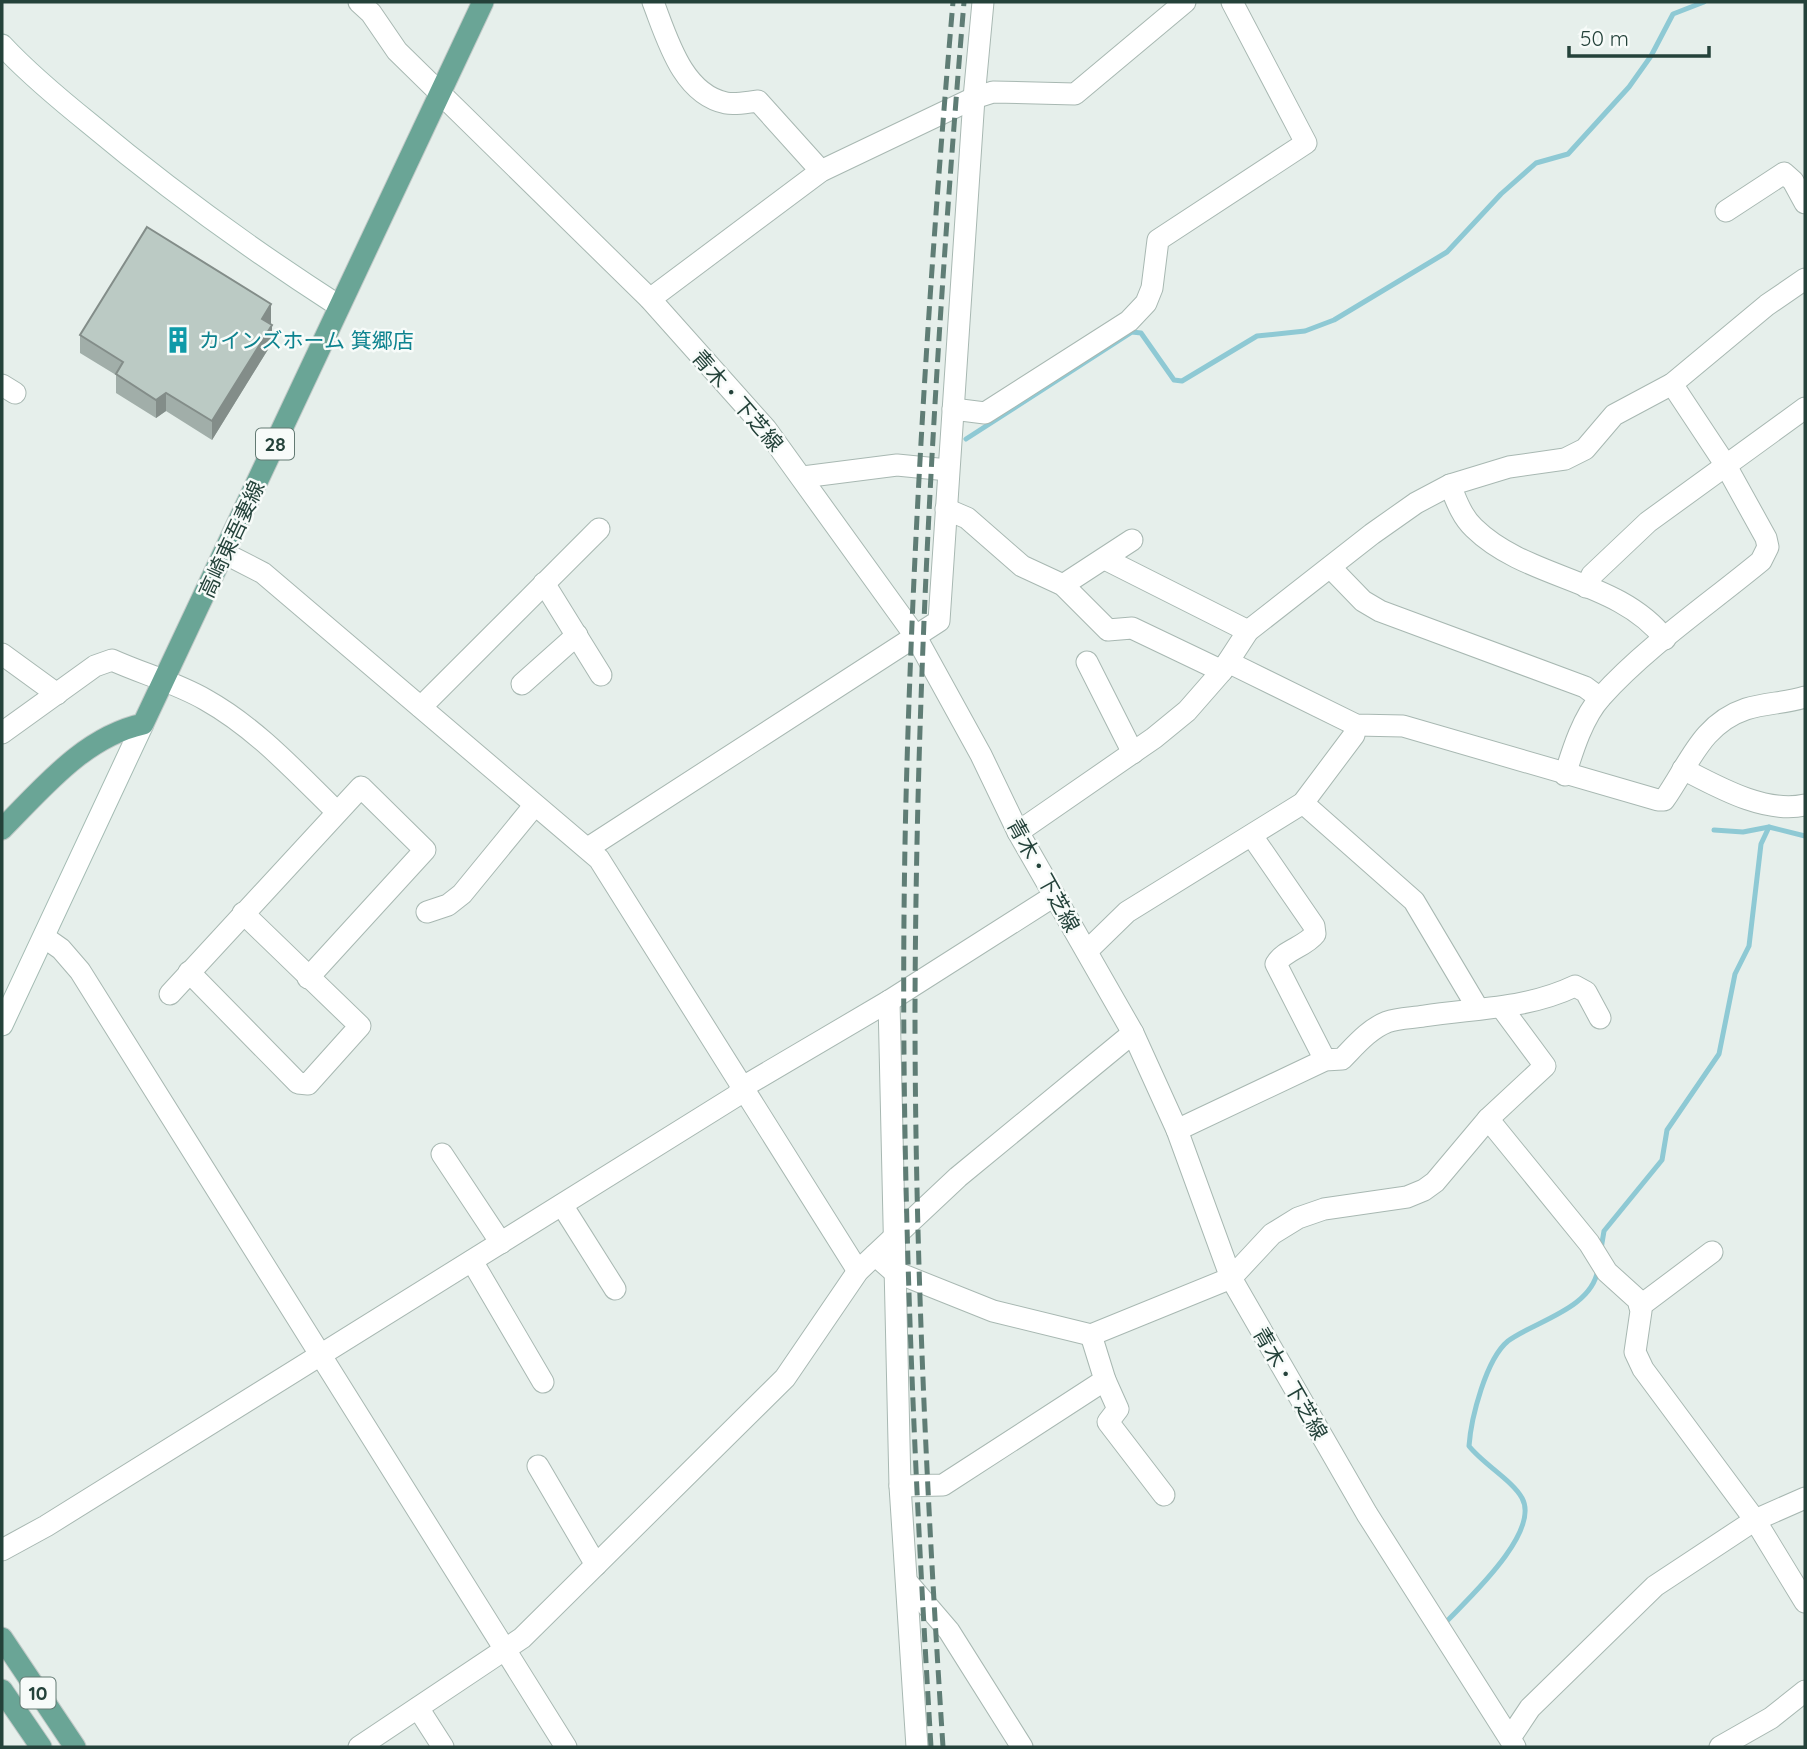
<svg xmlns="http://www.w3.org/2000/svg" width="1807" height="1749" font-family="Quicksand,'Noto Sans JP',sans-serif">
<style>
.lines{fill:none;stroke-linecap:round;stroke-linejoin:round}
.stream{stroke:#8ec9d4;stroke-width:5}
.street-casing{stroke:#a8b8b2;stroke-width:23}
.secondary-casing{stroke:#a4bbb3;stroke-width:23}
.primary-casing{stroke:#c2cac8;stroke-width:23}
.street{stroke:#fff;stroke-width:21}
.secondary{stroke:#fff;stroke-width:21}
.primary{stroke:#6aa596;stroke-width:21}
.rail{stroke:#5f7d75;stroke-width:5;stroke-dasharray:14 7;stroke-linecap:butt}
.wall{fill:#a1aea9}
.shaded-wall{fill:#838d89}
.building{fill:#bbcac4;stroke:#838d89;stroke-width:2}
.labels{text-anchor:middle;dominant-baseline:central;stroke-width:5;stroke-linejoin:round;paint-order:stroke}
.shield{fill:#f7fbf9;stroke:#637a73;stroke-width:2}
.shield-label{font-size:19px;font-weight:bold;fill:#24423a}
.culture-label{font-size:21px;fill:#0d838f;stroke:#f7fbf9;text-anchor:start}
.street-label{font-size:21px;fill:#24423a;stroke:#f7fbf9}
</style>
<rect width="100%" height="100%" fill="#e6efeb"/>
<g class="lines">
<!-- stream -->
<g class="stream">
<polyline points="966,439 1132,332 1141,333 1174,380 1182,381 1257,336 1305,331 1334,320 1447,252 1501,194 1536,163 1568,154 1629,87 1651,56 1673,14 1704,2"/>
<polyline points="1714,830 1743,832 1769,827 1805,836"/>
<polyline points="1601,1249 1604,1231 1662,1160 1667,1130 1719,1054 1735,974 1749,946 1761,844 1769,827"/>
<path d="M1447,1621c21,-22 94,-89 75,-123 -10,-18 -39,-34 -53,-52 2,-28 17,-87 39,-105 27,-20 84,-32 90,-72"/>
</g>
<defs>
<g id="street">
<polyline points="359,2 371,13 397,51 650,299 766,429 916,637 981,755 1018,832 1133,1033 1177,1130 1231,1278 1367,1514 1515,1747"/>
<path d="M653,2c14,36 29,92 73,101 10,2 22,-1 32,-2l63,70"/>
<polyline points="1726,211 1784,173 1793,181 1805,203"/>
<polyline points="650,299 821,171 974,98 993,92 1075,94 1185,2"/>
<polyline points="2,385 15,393"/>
<polyline points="953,409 985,413 1129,321 1146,303 1152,288 1158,240 1306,143 1232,2"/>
<polyline points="803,477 897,465 948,470"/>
<path d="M1450,485c6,15 12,32 24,43 53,52 145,51 191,111"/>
<polyline points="946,509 967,518 1022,566 1063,585 1108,630 1132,628 1222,671"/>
<polyline points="224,553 263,573 599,859 858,1271"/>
<polyline points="1105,559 1248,631"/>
<polyline points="1331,568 1363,601 1380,611 1585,687 1600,698"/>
<polyline points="544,583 601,675"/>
<polyline points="1063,585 1132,540"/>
<polyline points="1586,587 1592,575 1648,522 1805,408"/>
<polyline points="2,654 57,694"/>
<polyline points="1087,662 1133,753"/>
<path d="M1228,662l128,63 47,1 255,74h6c25,-35 37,-76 82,-91 19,-6 40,-6 59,-12"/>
<polyline points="522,684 577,635"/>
<polyline points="421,707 599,529"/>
<path d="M2,733l93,-67 17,-6c31,14 65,23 94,40 50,28 90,72 131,112"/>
<path d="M1683,769c35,18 82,45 122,36"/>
<path d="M1565,775c8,-26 18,-58 36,-78 45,-50 108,-93 160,-136l7,-14 -2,-9 -41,-74 -53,-80"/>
<polyline points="1303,803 1414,901 1477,1007"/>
<polyline points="1018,832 1154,738 1187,711 1222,671 1248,631 1372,534 1416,503 1450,485 1509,467 1565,459 1585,449 1614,415 1672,384 1767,305 1805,279"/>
<path d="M1252,836l62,90 1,8c-10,13 -31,16 -39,30l49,96"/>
<polyline points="588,848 939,621 974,98 983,2"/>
<polyline points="427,912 448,905 462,894 534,806"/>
<polyline points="44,937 61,949 80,971 566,1747"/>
<polyline points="1087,951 1127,912 1303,803 1354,735 1356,725"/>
<polyline points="189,972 298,1083 308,1084 360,1026 243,913"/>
<polyline points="170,994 361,787 425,850 308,978"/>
<polyline points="889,1001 900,1486 917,1747"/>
<polyline points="1488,1119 1589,1243 1607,1272 1638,1300 1641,1311 1635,1352 1643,1369 1755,1520 1805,1602"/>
<path d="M1177,1130l148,-70 17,-1c13,-13 27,-30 45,-37 11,-4 25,-4 37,-6 52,-8 103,-7 151,-30l11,6 14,26"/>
<polyline points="442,1154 501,1243"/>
<polyline points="562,1205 615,1289"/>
<polyline points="875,1255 893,1271 993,1311 1091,1335 1231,1278 1272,1234 1298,1218 1324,1209 1407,1197 1424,1190 1435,1182 1488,1119 1545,1066 1502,1008"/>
<polyline points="472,1261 543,1382"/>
<polyline points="1640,1306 1712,1252"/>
<polyline points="1105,1380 1118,1409 1108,1422 1164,1495"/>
<polyline points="538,1466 596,1565"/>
<polyline points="900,1486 943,1485 1105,1380 1091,1335"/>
<polyline points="2,1550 46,1526 736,1096 743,1087 889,1001 1054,896"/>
<polyline points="907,1582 949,1631 1022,1747"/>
<polyline points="418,1708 443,1747"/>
<polyline points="1510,1738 1530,1708 1655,1586 1755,1520 1805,1498"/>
<polyline points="359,1747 522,1638 785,1378 858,1271 958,1177 1133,1033"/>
<polyline points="1720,1747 1771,1718 1805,1691"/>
</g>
<g id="secondary">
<path d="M2,45c27,29 56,53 87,78 80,67 163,127 250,183"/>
<polyline points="2,1025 143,724"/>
</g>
<g id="primary">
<path d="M2,829c41,-41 82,-92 141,-105l340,-722"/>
<polyline points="2,1638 75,1747"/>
<polyline points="2,1690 41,1747"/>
</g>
</defs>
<!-- street casing -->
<use href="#street" class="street-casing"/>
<!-- secondary casing -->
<use href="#secondary" class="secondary-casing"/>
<!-- primary casing -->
<use href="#primary" class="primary-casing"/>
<!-- street -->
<use href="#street" class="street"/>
<!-- secondary -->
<use href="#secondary" class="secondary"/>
<!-- primary -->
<use href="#primary" class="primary"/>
<!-- rail -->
<g class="rail">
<path d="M931,1747c-19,-315 -33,-631 -25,-948 7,-266 24,-532 47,-797"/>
<path d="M943,1747c-16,-245 -28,-491 -28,-737 1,-336 21,-673 49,-1008"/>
</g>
</g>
<!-- wall -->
<polygon class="wall" points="271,323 270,324 272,343 212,440 166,411 156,418 116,393 116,375 80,353 80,335"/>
<!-- shaded-wall -->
<g class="shaded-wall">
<polygon points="271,304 271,323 262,337 262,319"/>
<polygon points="272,325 272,343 212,440 212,421"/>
<polygon points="166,393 166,411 156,418 156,400"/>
</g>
<!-- building -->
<polygon class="building" points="147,227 271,304 262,319 272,325 212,421 166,393 156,400 116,374 123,362 80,335"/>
<!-- icons -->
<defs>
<symbol id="building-bare" viewBox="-9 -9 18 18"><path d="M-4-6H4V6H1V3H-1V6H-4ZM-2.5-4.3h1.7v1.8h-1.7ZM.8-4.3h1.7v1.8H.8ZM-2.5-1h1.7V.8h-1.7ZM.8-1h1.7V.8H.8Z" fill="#0f9aa8" stroke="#f7fbf9" stroke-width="2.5" paint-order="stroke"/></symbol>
</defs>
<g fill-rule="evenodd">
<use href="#building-bare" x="159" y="321" width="38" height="38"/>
</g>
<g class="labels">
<!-- shield labels -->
<g class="shield">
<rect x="256" y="428.5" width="38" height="31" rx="5"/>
<rect x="20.5" y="1677.5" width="35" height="31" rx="5"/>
</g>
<g class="shield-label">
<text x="275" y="444">28</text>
<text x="38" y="1693">10</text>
</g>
<!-- culture labels -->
<g class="culture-label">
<text x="199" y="340">カインズホーム 箕郷店</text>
</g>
<!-- street labels -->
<g class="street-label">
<text transform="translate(738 400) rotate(49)">青木・下芝線</text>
<text transform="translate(231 539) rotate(-65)">高崎東吾妻線</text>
<text transform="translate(1044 875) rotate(61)">青木・下芝線</text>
<text transform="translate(1291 1383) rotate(60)">青木・下芝線</text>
</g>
</g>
<!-- border -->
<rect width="1807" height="1749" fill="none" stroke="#24423a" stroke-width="7"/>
<!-- scale -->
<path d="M1569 46v10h140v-10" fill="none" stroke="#24423a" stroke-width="3.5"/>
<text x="1580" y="46" font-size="21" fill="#24423a" stroke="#f7fbf9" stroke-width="5" paint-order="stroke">50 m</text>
</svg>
